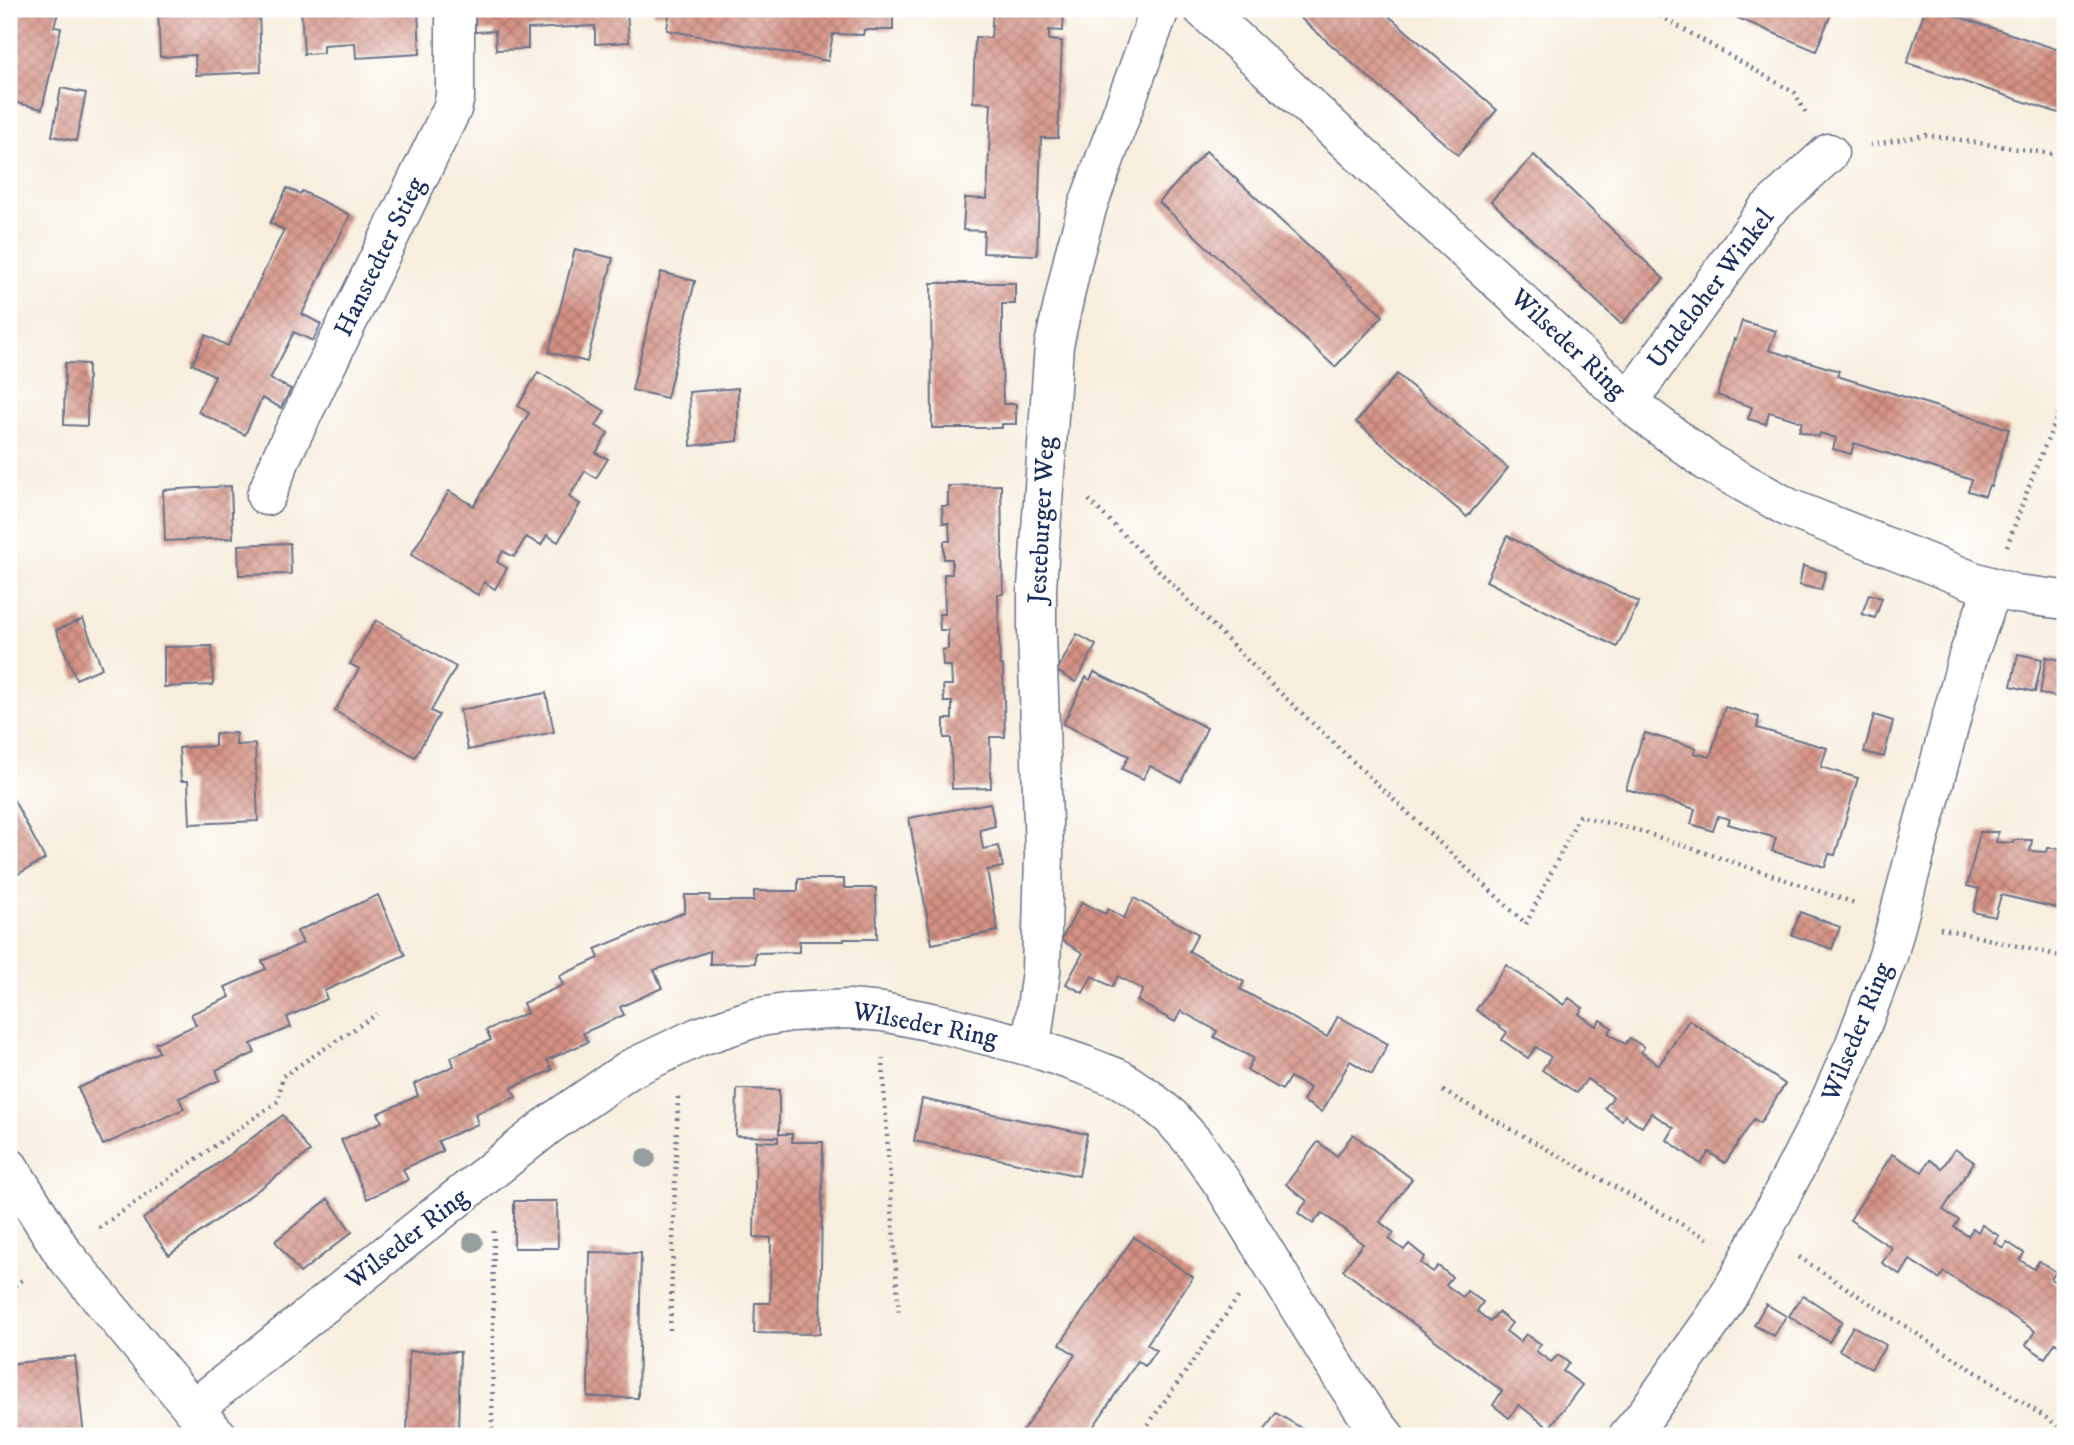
<svg xmlns="http://www.w3.org/2000/svg" width="2074" height="1445" font-family="'IM FELL DW Pica',serif">
<style>
.building{fill:url(#building-cross-hatch)}
.lines{fill:none;stroke-linecap:round;stroke-linejoin:round}
.minor-casing{stroke:#68728a;stroke-width:41}
.path{stroke:#68728a;stroke-width:4.5;stroke-dasharray:2 5;stroke-linecap:butt}
.minor{stroke:#fff;stroke-width:38}
.tree{fill:#95a09e}
.labels{text-anchor:middle;dominant-baseline:central;stroke-width:5;stroke-linejoin:round;paint-order:stroke}
.street-label{font-size:26px;fill:#1b2f5e;stroke:#fff}
</style>
<defs>
<pattern id="building-cross-hatch" width="8" height="8" patternUnits="userSpaceOnUse" patternTransform="scale(1.75)"><rect width="8" height="8" fill="#d59183"/><path d="M0 0l8 8M0 8l8-8" fill="none" stroke="#ac776e"/></pattern>
</defs>
<rect width="100%" height="100%" fill="#fff"/>
<filter id="ink" filterUnits="userSpaceOnUse"><feTurbulence type="fractalNoise" baseFrequency=".0143" numOctaves="2"/><feDisplacementMap in="SourceGraphic" scale="14" xChannelSelector="R" yChannelSelector="G"/><feConvolveMatrix kernelMatrix="1 2 1 2 8 2 1 2 1" color-interpolation-filters="sRGB"/></filter>
<filter id="wash" filterUnits="userSpaceOnUse"><feTurbulence type="fractalNoise" baseFrequency=".00686" numOctaves="4" result="noise"/><feDisplacementMap in="SourceGraphic" scale="28" xChannelSelector="R" yChannelSelector="G"/><feGaussianBlur stdDeviation="1.57" result="paint"/><feColorMatrix in="noise" values="0 0 0 0 0 0 0 0 0 0 0 0 0 0 0 0 0 1.4 0 .05"/><feComposite in="paint" operator="in"/></filter>
<g filter="url(#wash)">
<rect width="100%" height="100%" fill="#f7eedd"/>
<g id="blocks">
<!-- building -->
<g class="building">
<polygon points="9,9 59,9 54,27 61,28 42,109 9,101"/>
<polygon points="158,9 259,9 261,72 196,75 195,55 160,57"/>
<polygon points="301,9 418,9 420,54 356,58 355,43 323,45 323,53 304,54"/>
<polygon points="474,9 627,9 629,42 595,44 595,26 528,29 528,49 496,50 495,31 475,32"/>
<polygon points="653,9 893,9 893,30 864,30 863,35 833,34 828,61 667,30 669,14 653,14"/>
<polygon points="993,9 1064,9 1063,31 1049,30 1049,40 1062,41 1058,138 1041,138 1037,255 983,253 984,231 963,230 965,198 987,199 991,103 973,102 975,37 991,38"/>
<polygon points="1290,9 1381,9 1497,110 1458,155"/>
<polygon points="1717,9 1833,9 1816,51"/>
<polygon points="1925,9 1935,9 2065,52 2065,115 1907,63"/>
<polygon points="61,88 86,93 76,141 52,136"/>
<polygon points="1206,151 1383,316 1335,367 1159,202"/>
<polygon points="1534,155 1664,279 1621,324 1491,201"/>
<polygon points="287,188 300,194 302,191 350,215 302,314 321,324 313,341 294,332 270,379 291,389 281,408 262,398 245,435 198,412 215,376 192,364 206,335 228,346 284,230 270,223"/>
<polygon points="575,249 613,258 587,362 549,352"/>
<polygon points="661,272 695,281 667,398 632,390"/>
<polygon points="931,283 1015,283 1015,304 1002,304 1002,356 1003,404 1016,404 1016,424 1002,424 1002,428 932,428"/>
<polygon points="1742,321 1776,331 1769,350 1839,371 1837,376 2009,429 1991,486 1989,485 1985,496 1968,491 1972,480 1854,443 1851,454 1833,449 1836,438 1820,433 1819,437 1799,431 1802,422 1787,417 1769,412 1766,424 1748,419 1752,407 1717,395 1734,339 1736,340"/>
<polygon points="65,363 88,364 87,426 64,425"/>
<polygon points="538,372 605,411 596,426 608,433 596,453 608,459 596,478 585,471 569,497 580,504 558,542 547,535 541,545 526,537 514,557 503,551 497,562 507,568 495,589 484,582 478,595 411,555 449,491 474,506 529,413 518,406"/>
<polygon points="1397,374 1508,468 1467,517 1356,422"/>
<polygon points="738,388 738,441 691,446 689,392"/>
<polygon points="1001,485 1003,594 998,594 1000,665 1003,665 1005,737 990,737 991,788 952,789 951,738 944,738 944,719 952,719 952,702 944,702 943,685 952,685 951,666 943,666 942,650 948,649 948,630 940,630 939,614 945,614 944,574 952,574 952,559 944,559 944,541 950,541 949,523 943,523 942,506 948,506 948,486"/>
<polygon points="231,486 233,538 165,541 163,490"/>
<polygon points="1507,536 1639,602 1617,647 1486,581"/>
<polygon points="290,543 291,574 239,575 238,545"/>
<polygon points="1803,566 1826,572 1821,590 1799,585"/>
<polygon points="1869,594 1882,598 1875,618 1862,614"/>
<polygon points="83,619 102,668 76,679 56,630"/>
<polygon points="376,620 456,667 431,711 439,715 415,757 335,711 359,669 350,664"/>
<polygon points="1077,634 1096,645 1076,682 1057,671"/>
<polygon points="212,646 213,685 164,687 164,647"/>
<polygon points="2018,654 2042,659 2035,692 2011,686"/>
<polygon points="2046,657 2065,661 2065,698 2040,694"/>
<polygon points="1094,672 1207,728 1181,782 1150,766 1143,779 1122,769 1129,756 1063,724 1086,677 1090,680"/>
<polygon points="546,693 554,732 468,750 460,710"/>
<polygon points="1725,707 1759,717 1757,728 1827,748 1821,767 1858,778 1835,855 1829,854 1825,867 1772,851 1776,838 1728,824 1730,819 1718,816 1713,831 1691,824 1695,809 1626,789 1642,738 1643,739 1645,733 1696,748 1694,753 1710,757"/>
<polygon points="1874,715 1893,721 1884,757 1864,752"/>
<polygon points="236,733 236,745 255,744 258,821 190,824 188,781 181,781 179,748 215,746 215,734"/>
<polygon points="9,791 45,859 9,879"/>
<polygon points="990,803 995,826 980,830 983,849 998,846 1003,867 987,870 998,931 932,944 909,818"/>
<polygon points="1980,832 1998,832 1996,842 2013,843 2014,840 2032,840 2030,851 2047,852 2048,848 2065,848 2065,910 2001,895 1995,917 1973,912 1979,889 1967,886"/>
<polygon points="798,879 844,879 844,888 876,888 877,939 844,939 844,941 799,941 799,952 755,953 755,963 710,964 710,951 654,970 662,988 620,1007 624,1015 583,1033 588,1042 547,1060 552,1070 511,1088 516,1097 475,1114 478,1124 438,1141 443,1151 403,1169 408,1180 367,1199 341,1140 382,1122 378,1113 418,1096 414,1084 454,1066 451,1057 491,1040 486,1030 527,1013 523,1003 563,985 559,976 599,958 595,949 685,912 685,895 710,895 709,901 754,901 754,891 798,891"/>
<polygon points="378,895 405,955 324,991 327,999 287,1017 291,1027 251,1044 255,1053 216,1070 220,1080 179,1098 184,1109 103,1145 78,1088 159,1052 155,1043 196,1025 191,1014 230,997 225,987 266,969 262,961 303,943 297,931"/>
<polygon points="1134,898 1198,934 1189,951 1244,982 1240,989 1327,1037 1338,1016 1388,1044 1372,1074 1350,1061 1322,1112 1303,1101 1310,1088 1290,1077 1282,1090 1247,1070 1253,1058 1214,1037 1217,1031 1181,1011 1175,1022 1137,1001 1143,990 1118,976 1112,987 1092,976 1083,993 1066,984 1083,953 1061,940 1082,902 1105,914 1108,909 1124,918"/>
<polygon points="1800,912 1840,927 1832,949 1792,935"/>
<polygon points="1506,965 1564,1005 1569,998 1583,1008 1579,1014 1596,1026 1600,1020 1612,1028 1608,1033 1625,1044 1630,1038 1644,1047 1641,1052 1659,1065 1689,1020 1785,1084 1760,1123 1754,1119 1725,1163 1709,1152 1701,1164 1667,1140 1674,1128 1651,1113 1642,1127 1625,1115 1622,1120 1605,1108 1613,1097 1587,1079 1577,1093 1542,1070 1551,1057 1536,1047 1528,1058 1502,1040 1507,1032 1476,1010"/>
<polygon points="737,1089 779,1090 779,1134 792,1134 792,1142 823,1142 820,1334 754,1333 755,1303 770,1303 771,1238 754,1237 756,1141 778,1142 778,1137 736,1136"/>
<polygon points="922,1099 1087,1134 1079,1176 914,1141"/>
<polygon points="283,1115 310,1152 169,1255 143,1219"/>
<polygon points="1353,1134 1412,1179 1380,1222 1394,1233 1389,1239 1404,1250 1409,1244 1425,1257 1421,1263 1433,1272 1438,1266 1452,1277 1446,1285 1463,1297 1467,1291 1483,1302 1477,1311 1490,1322 1498,1312 1512,1323 1506,1331 1520,1342 1526,1334 1541,1344 1536,1351 1551,1362 1558,1355 1569,1363 1563,1371 1582,1385 1549,1428 1519,1405 1509,1418 1493,1405 1502,1391 1343,1270 1363,1244 1322,1213 1313,1224 1298,1213 1307,1201 1286,1184 1318,1142 1337,1156"/>
<polygon points="1955,1149 1974,1162 1943,1210 1959,1220 1954,1227 1968,1236 1973,1228 1978,1232 1982,1225 1999,1236 1994,1242 2003,1248 2007,1242 2024,1253 2020,1260 2034,1269 2039,1261 2056,1272 2051,1279 2063,1287 2065,1284 2065,1350 2055,1343 2045,1358 2026,1345 2035,1331 1944,1272 1939,1279 1910,1260 1901,1275 1882,1263 1892,1248 1850,1220 1892,1154 1922,1172 1930,1160 1942,1168"/>
<polygon points="328,1199 352,1232 300,1273 275,1241"/>
<polygon points="514,1201 557,1201 558,1248 514,1248"/>
<polygon points="1134,1237 1193,1277 1147,1344 1156,1350 1145,1366 1138,1361 1087,1436 1019,1436 1075,1355 1060,1344"/>
<polygon points="590,1252 641,1253 638,1398 588,1397"/>
<polygon points="1803,1295 1842,1321 1829,1342 1789,1316"/>
<polygon points="1766,1304 1786,1316 1774,1336 1754,1325"/>
<polygon points="1853,1326 1886,1345 1871,1369 1839,1350"/>
<polygon points="409,1351 460,1352 458,1436 407,1436"/>
<polygon points="75,1356 84,1436 9,1436 9,1364"/>
<polygon points="1276,1413 1315,1436 1261,1436"/>
</g>
</g>
</g>
<g filter="url(#ink)">
<use href="#blocks" fill-opacity="0" stroke="#68728a" stroke-width="2"/>
<g class="lines">
<defs>
<g id="minor">
<polyline points="1203,9 1641,412 1709,463 1789,508 1973,581 2016,594 2065,600"/>
<polyline points="1629,401 1765,212 1829,153"/>
<polyline points="266,496 283,454 452,109 455,97 455,9"/>
<polyline points="1031,1047 1041,971 1044,854 1037,632 1037,587 1054,345 1074,255 1088,205 1160,9"/>
<polyline points="9,1167 63,1253 193,1409 218,1436"/>
<polyline points="193,1409 550,1124 630,1069 698,1037 755,1018 791,1012 849,1009 883,1012 946,1025 1031,1047 1084,1065 1120,1079 1147,1097 1171,1117 1195,1144 1223,1184 1342,1377 1366,1413 1385,1436"/>
<polyline points="1628,1436 1644,1417 1716,1316 1740,1276 1828,1105 1854,1046 1888,956 1968,656 1993,587"/>
</g>
</defs>
<!-- minor casing -->
<use href="#minor" class="minor-casing"/>
<!-- path -->
<g class="path">
<polyline points="1648,9 1795,93 1807,115"/>
<polyline points="1870,145 1926,135 2065,156"/>
<polyline points="1089,500 1273,686 1526,924 1579,816 1637,830 1858,904"/>
<polyline points="2007,546 2036,467 2065,399"/>
<polyline points="1940,928 2065,957"/>
<polyline points="883,1058 884,1090 899,1315"/>
<polyline points="1443,1091 1710,1240"/>
<polyline points="99,1228 278,1101 283,1076 377,1014"/>
<polyline points="1799,1257 2065,1430"/>
<polyline points="9,1290 25,1278"/>
<polyline points="670,1330 678,1097"/>
<polyline points="492,1436 494,1227"/>
<polyline points="1140,1436 1239,1296"/>
</g>
<!-- minor -->
<use href="#minor" class="minor"/>
</g>
<!-- trees -->
<g class="tree">
<circle cx="646" cy="1158" r="10"/>
<circle cx="473" cy="1242" r="10"/>
</g>
</g>
<g class="labels">
<!-- street labels -->
<g class="street-label">
<text transform="translate(380 257) rotate(-64)">Hanstedter Stieg</text>
<text transform="translate(1711 289) rotate(-53)">Undeloher Winkel</text>
<text transform="translate(1568 344) rotate(43)">Wilseder Ring</text>
<text transform="translate(1042 520) rotate(-87)">Jesteburger Weg</text>
<text transform="translate(925 1025) rotate(11)">Wilseder Ring</text>
<text transform="translate(1857 1032) rotate(-68)">Wilseder Ring</text>
<text transform="translate(407 1239) rotate(-38)">Wilseder Ring</text>
</g>
</g>
<!-- margin -->
<rect width="2074" height="1445" fill="none" stroke="#fff" stroke-width="35"/>
</svg>
